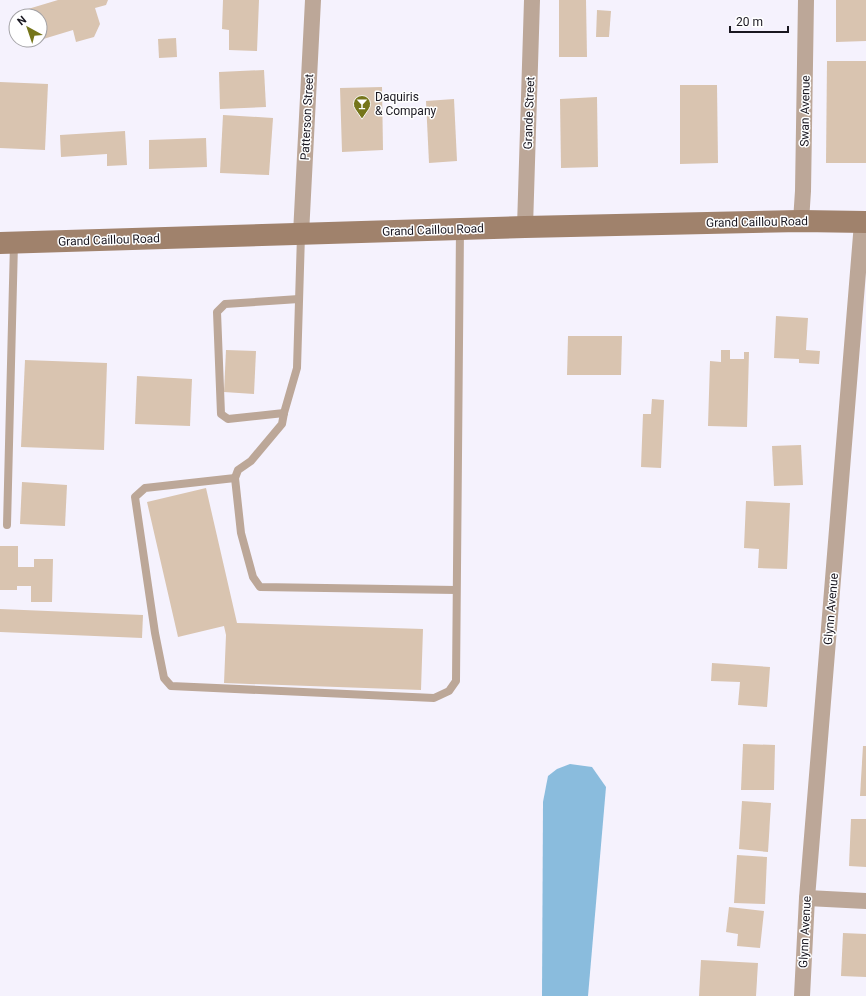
<svg xmlns="http://www.w3.org/2000/svg" width="866" height="996" font-family="Roboto,sans-serif">
<style>
.water{fill:#8abcdd}
.building{fill:#d9c4b0}
.lines{fill:none;stroke-linecap:round;stroke-linejoin:round}
.service{stroke:#bca798;stroke-width:8}
.minor{stroke:#bca798;stroke-width:16}
.secondary{stroke:#a0826c;stroke-width:22}
.labels{text-anchor:middle;dominant-baseline:central;stroke-width:3;stroke-linejoin:round;paint-order:stroke}
.poi-label{font-size:12px;fill:#191720;stroke:#fff;text-anchor:start}
.street-label{font-size:12px;fill:#191720;stroke:#fff}
</style>
<rect width="100%" height="100%" fill="#f5f2fd"/>
<!-- water -->
<polygon class="water" points="570,764 592,767 606,787 588,996 542,996 543,802 548,776 557,769"/>
<!-- building -->
<g class="building">
<polygon points="58,0 108,0 106,5 95,8 100,24 94,37 76,42 73,30 40,40 40,16 30,16 28,9"/>
<polygon points="223,0 259,0 257,51 229,50 229,30 222,29"/>
<polygon points="559,0 586,0 587,57 559,57"/>
<polygon points="836,0 866,0 866,41 836,42"/>
<polygon points="597,10 611,11 609,37 596,37"/>
<polygon points="176,38 177,57 159,58 158,39"/>
<polygon points="827,61 866,61 866,163 826,163"/>
<polygon points="264,70 266,107 220,109 219,72"/>
<polygon points="0,82 48,84 45,150 0,148"/>
<polygon points="680,85 717,85 718,163 680,164"/>
<polygon points="382,87 383,150 342,152 340,88"/>
<polygon points="597,97 598,167 561,168 560,99"/>
<polygon points="454,99 457,161 429,163 426,101"/>
<polygon points="223,115 273,118 269,175 220,173"/>
<polygon points="125,131 127,165 107,166 107,154 61,157 60,135"/>
<polygon points="206,138 207,167 149,169 149,140"/>
<polygon points="776,316 808,318 806,350 820,351 819,364 799,363 799,359 774,358"/>
<polygon points="568,336 622,336 621,375 567,375"/>
<polygon points="226,350 256,351 254,394 224,392"/>
<polygon points="721,350 730,350 730,359 744,359 744,352 749,352 747,427 708,426 710,361 721,362"/>
<polygon points="25,360 107,363 104,450 21,447"/>
<polygon points="137,376 192,379 190,426 135,424"/>
<polygon points="652,399 664,400 661,468 641,467 643,414 651,414"/>
<polygon points="801,445 803,485 774,486 772,446"/>
<polygon points="22,482 67,485 65,526 20,524"/>
<polygon points="206,488 237,623 423,629 421,690 224,683 226,635 224,626 178,637 147,502"/>
<polygon points="746,501 790,503 787,569 758,568 759,549 744,548"/>
<polygon points="0,546 18,546 18,567 34,567 34,559 53,559 52,602 31,602 31,586 17,586 17,590 0,590"/>
<polygon points="0,609 143,615 142,638 0,632"/>
<polygon points="712,663 770,667 767,707 738,705 740,682 711,681"/>
<polygon points="743,744 775,745 774,790 741,790"/>
<polygon points="863,746 866,746 866,796 860,796"/>
<polygon points="742,801 771,803 768,852 739,849"/>
<polygon points="851,819 866,819 866,867 849,866"/>
<polygon points="737,855 767,857 765,904 734,903"/>
<polygon points="729,907 764,911 760,948 737,946 738,934 726,932"/>
<polygon points="843,933 866,934 866,977 841,976"/>
<polygon points="701,960 758,963 756,996 699,996"/>
</g>
<g class="lines">
<!-- service -->
<g class="service">
<polyline points="301,235 297,368 284,413 282,424 251,461 238,470 235,478 241,533 253,577 260,587 456,590"/>
<polyline points="284,413 228,419 221,414 217,312 225,304 299,299"/>
<polyline points="235,478 145,488 135,497 155,633 164,678 171,686 434,698 449,691 456,681 460,229"/>
<polyline points="7,525 14,243"/>
</g>
<!-- minor -->
<g class="minor">
<polyline points="801,221 803,191 806,0"/>
<polyline points="525,227 532,0"/>
<polyline points="301,234 313,0"/>
<polyline points="807,898 866,901"/>
<polyline points="802,996 807,898 862,223"/>
</g>
<!-- secondary -->
<polyline class="secondary" points="0,243 525,227 801,221 866,222"/>
</g>
<!-- icons -->
<defs>
<symbol id="bar-pin" viewBox="-11 -11 22 30"><path d="M0 17L-7.5 6A9.5 9.5 0 1 1 7.5 6Z" fill="#75751a" stroke="#fff"/><path d="M-6-5H6L.8 .8V4.5H3.5V6h-7V4.5H-.8V.8Z" fill="#fff"/></symbol>
</defs>
<g fill-rule="evenodd">
<use href="#bar-pin" x="352" y="94" width="20" height="27"/>
</g>
<g class="labels">
<!-- poi labels -->
<g class="poi-label">
<text x="375" y="97">Daquiris<tspan x="375" dy="14">&amp; Company</tspan></text>
</g>
<!-- street labels -->
<g class="street-label">
<text transform="translate(805 111) rotate(-89)">Swan Avenue</text>
<text transform="translate(529 113) rotate(-88)">Grande Street</text>
<text transform="translate(307 117) rotate(-87)">Patterson Street</text>
<text transform="translate(757 222) rotate(-1)">Grand Caillou Road</text>
<text transform="translate(433 230) rotate(-2)">Grand Caillou Road</text>
<text transform="translate(109 240) rotate(-2)">Grand Caillou Road</text>
<text transform="translate(831 609) rotate(-85)">Glynn Avenue</text>
<text transform="translate(805 932) rotate(-87)">Glynn Avenue</text>
</g>
</g>
<!-- north arrow -->
<g transform="translate(28 28) rotate(320)"><circle r="19" fill="#ffffff" stroke="#a3a2a6"/>
<path d="M0-3L7 15L0 10L-7 15Z" fill="#75751a"/>
<text y="-6" font-size="11" font-weight="bold" text-anchor="middle" fill="#191720">N</text>
</g>
<!-- scale -->
<path d="M730 26v6h58v-6" fill="none" stroke="#191720" stroke-width="2"/>
<text x="736" y="26" font-size="12" fill="#191720" stroke="#ffffff" stroke-width="3" paint-order="stroke">20 m</text>
</svg>
